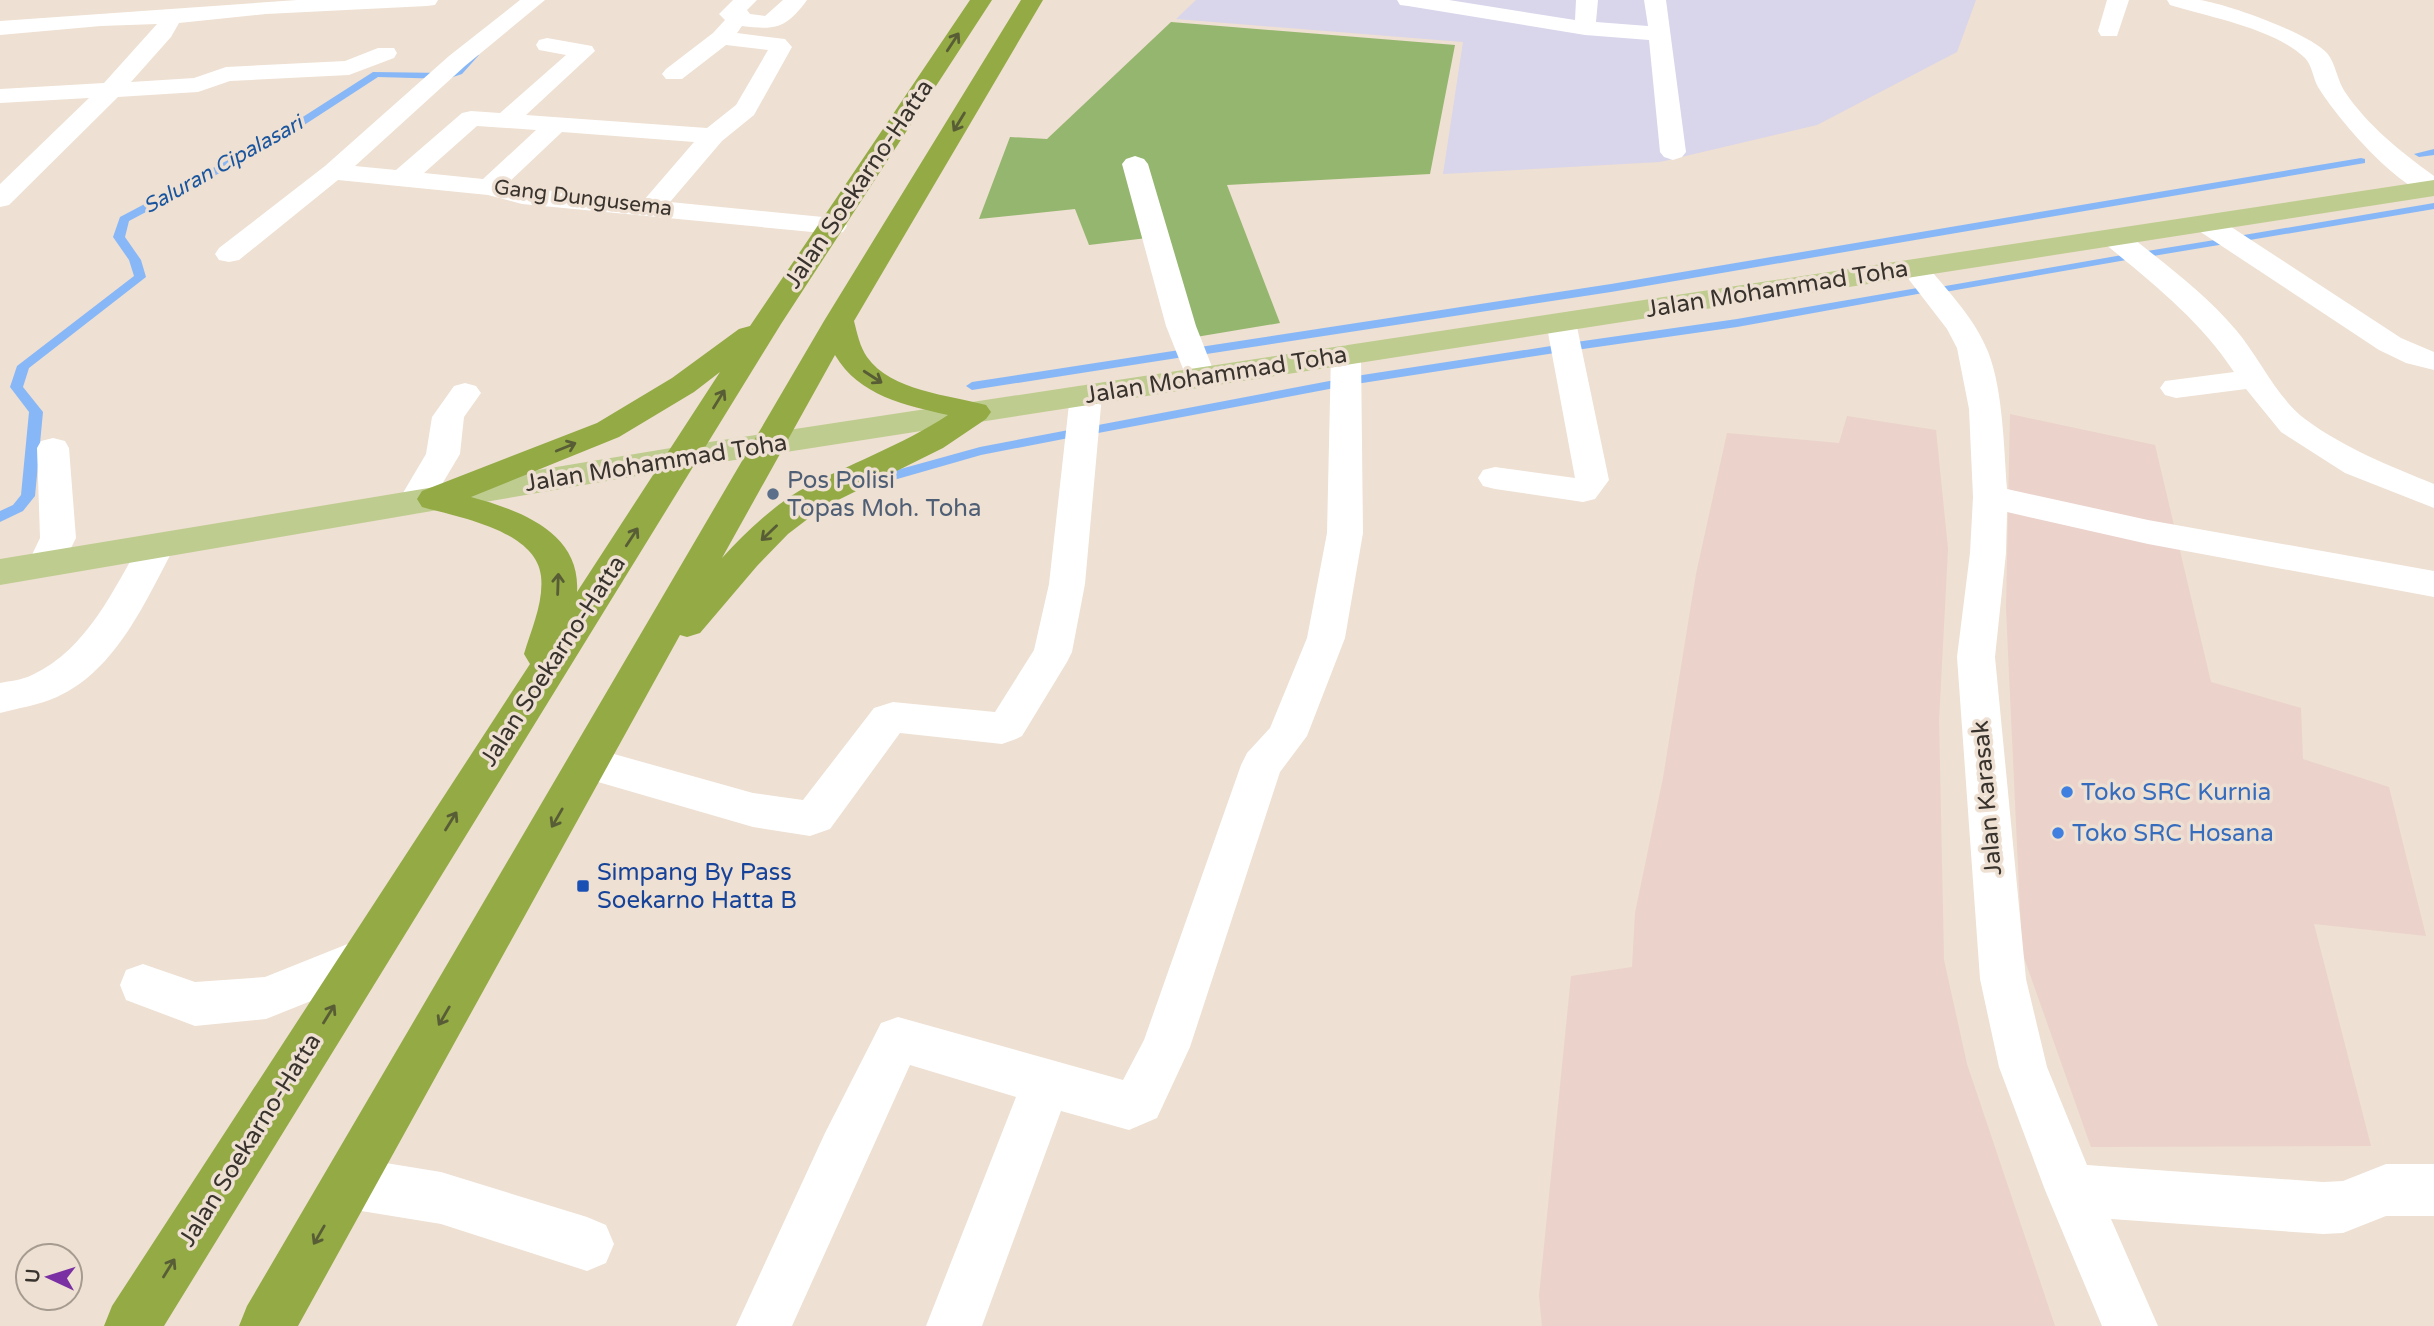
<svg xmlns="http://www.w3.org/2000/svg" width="2434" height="1326" font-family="'Varela Round',sans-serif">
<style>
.commercial{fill:#d9d5eb}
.industrial{fill:#ebd2cb}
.forest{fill:#95b66e}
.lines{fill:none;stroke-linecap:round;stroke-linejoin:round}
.stream{fill:#88b7f7;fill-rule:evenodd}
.minor{fill:#fff;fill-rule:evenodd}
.major{fill:#becc8f;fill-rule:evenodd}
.highway{fill:#93aa45;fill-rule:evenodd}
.oneway{stroke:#585d36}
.service-dot{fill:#5c6f8a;stroke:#eee0d2;stroke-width:2.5}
.shop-dot{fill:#3f7fe0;stroke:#eee0d2;stroke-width:2.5}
.transit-dot{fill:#1a4fb4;stroke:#eee0d2;stroke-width:2.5}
.labels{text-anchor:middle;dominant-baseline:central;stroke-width:7;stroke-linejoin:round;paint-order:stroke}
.far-water-label{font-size:21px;font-style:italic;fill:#19559f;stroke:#eee0d2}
.far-street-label{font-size:21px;fill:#39332e;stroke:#eee0d2}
.street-label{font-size:24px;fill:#39332e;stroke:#eee0d2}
.service-label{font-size:24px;fill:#4e5e75;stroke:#eee0d2;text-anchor:start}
.shop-label{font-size:24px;fill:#366cbe;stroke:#eee0d2;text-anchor:start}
.transit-label{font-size:24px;fill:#164399;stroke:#eee0d2;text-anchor:start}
</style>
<rect width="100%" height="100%" fill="#eee0d2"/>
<!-- commercial -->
<polygon class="commercial" points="1196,0 1976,0 1957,52 1817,125 1660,162 1443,174 1463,42 1176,19"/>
<!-- industrial -->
<g class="industrial">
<polygon points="2010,414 2155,445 2211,682 2301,708 2303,759 2389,787 2426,936 2314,924 2371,1146 2091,1147 2022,952 2006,609"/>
<polygon points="1847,416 1936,430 1948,549 1939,720 1944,960 1967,1064 2055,1326 1542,1326 1539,1296 1571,976 1632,967 1635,913 1663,778 1696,574 1727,433 1839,443"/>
</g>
<!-- forest -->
<polygon class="forest" points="1171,22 1455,45 1430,174 1227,185 1280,323 1178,340 1147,238 1089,245 1075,209 979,219 1010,137 1047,139"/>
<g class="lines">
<!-- stream -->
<g class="stream">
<polygon points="474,52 479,55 462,74 447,79 378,77 278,142 129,221 125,237 141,260 146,277 29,368 23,387 43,412 35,496 23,511 0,522 0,511 13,505 21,495 29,412 10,387 17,366 134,276 129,260 113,237 120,217 270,138 373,72 446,73 456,70"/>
<polygon points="2434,149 2434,155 2419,157 2414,154"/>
<polygon points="2361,158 2365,159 2365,163 1611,292 1200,355 1194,351 1200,347 1611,284"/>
<polygon points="2434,203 2434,209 2238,242 2232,239 2238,236"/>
<polygon points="2227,238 2231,239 2231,243 2141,258 2135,255 2141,252"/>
<polygon points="2128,254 2132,255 2132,259 1939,293 1934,291 1737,327 1576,350 1570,346 1576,342 1737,319 1929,286 1934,288"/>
<polygon points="1551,346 1557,350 1555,353 1356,384 1350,380 1356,376"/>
<polygon points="1186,349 1192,353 1190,356 972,390 966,386 972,382"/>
<polygon points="1340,379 1346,383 1345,386 1093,434 1086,430 1093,426"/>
<polygon points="1074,429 1079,430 1079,436 981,455 873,486 866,481 868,478 980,447"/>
</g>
<!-- minor -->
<g class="minor">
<polygon points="297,0 438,0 435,5 427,6 266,14 179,23 171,37 131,82 194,78 226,67 345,61 378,48 394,48 397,53 394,58 349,75 230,81 198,92 118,97 9,205 0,207 0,184 89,98 0,103 0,89 104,83 157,24 101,26 0,35 0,21"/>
<path d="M520,0h25l-80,66 -110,100 41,4 66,-57 9,-2 29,2 66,-58 -27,-5 -3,-5 3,-5 8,-2 45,8 3,5 -69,64 181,13 29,-23 32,-55 -42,-5 -44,34h-16l-4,-5 4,-5 47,-36 12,-13 -6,-6 14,-14h24l-10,10 3,4 15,2 18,-16h24c-21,29 -32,30 -65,26l-5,7 48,6 7,8 -38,68 -32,26 -52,61 163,16 10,2 4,6 -4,6 -10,2 -311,-30 -34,-9 -150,-15 -99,80 -10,2 -10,-2 -4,-6 4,-6 106,-82 124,-110zM477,126l59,4 -53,49 -59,-6zM562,132l132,10 -50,58 -121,-12 -16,-4z"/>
<polygon points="1397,0 1449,0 1575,20 1576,0 1598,0 1596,22 1648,26 1644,0 1666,0 1686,152 1682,157 1673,160 1664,157 1660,152 1649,40 1585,35 1408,6 1400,5"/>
<polygon points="2107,0 2129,0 2117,36 2101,36 2098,31"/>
<path d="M2167,0c11,0 22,0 33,0 27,4 109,33 127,53 9,11 10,27 18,39 24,35 55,59 89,84v20c-36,-6 -97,-78 -116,-109 -5,-9 -6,-22 -13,-29 -32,-30 -93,-40 -135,-53z"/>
<polygon points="1135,156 1144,159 1148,164 1196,326 1216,377 1211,384 1200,386 1189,384 1166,326 1122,164 1126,159"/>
<polygon points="2206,215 2216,217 2401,338 2434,352 2434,370 2406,363 2379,350 2196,229 2192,223 2196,217"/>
<path d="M2114,229l10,2c38,31 80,61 112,99 23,27 41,68 69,89 39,29 85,47 129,65v24l-89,-35 -64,-41 -35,-43 -70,9 -11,-3 -5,-7 5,-7 69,-9c-35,-53 -82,-89 -130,-129l-4,-6 4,-6z"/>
<path d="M1914,260l10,2c21,26 47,52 61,83 18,36 19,104 22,144l141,31 286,51v26l-286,-53 -141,-32 -1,41 -11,104 31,322 21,88 40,98 236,17 20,-1 43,-17h48v52h-48l-43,17 -20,1 -212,-15 47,107h-56l-57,-136 -46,-123 -19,-88 -23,-322 13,-104 3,-56 -4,-88 -12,-61 -10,-19 -47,-61 4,-6z"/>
<polygon points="1561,313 1571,316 1576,322 1609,480 1595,499 1583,502 1495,489 1483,486 1478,478 1483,470 1495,467 1575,478 1546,322 1551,316"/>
<polygon points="1346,345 1357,348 1361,354 1363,533 1345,638 1307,736 1280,772 1190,1047 1157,1118 1129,1130 1061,1111 982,1326 926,1326 1016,1097 910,1065 792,1326 736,1326 825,1133 881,1023 898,1017 1123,1080 1144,1040 1241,765 1247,753 1270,728 1307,638 1327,533 1331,354 1335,348"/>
<polygon points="465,383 476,386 481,393 464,417 460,454 426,511 414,514 402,511 397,503 426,454 432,417 454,386"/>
<polygon points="1086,385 1097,388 1102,395 1085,584 1072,652 1067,662 1022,736 1016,739 1002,744 900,733 830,829 810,836 753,827 574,775 568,763 574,751 589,747 753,793 803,800 874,708 893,702 995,712 1034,650 1049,584 1070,395 1075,388"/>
<polygon points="53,438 65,441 69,448 76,538 58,574 45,577 32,574 27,565 40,538 37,448 41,441"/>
<path d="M157,534l13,3 5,9c-29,54 -58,124 -118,151 -18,8 -38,11 -57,16v-30c10,-2 22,-3 32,-8 56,-26 82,-87 112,-138z"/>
<polygon points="365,937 381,943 388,958 381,973 266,1019 195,1026 126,1000 120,985 126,970 143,964 195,982 265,977"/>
<polygon points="349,1157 441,1172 587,1217 606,1225 614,1244 606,1263 587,1271 441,1224 349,1209 331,1201 323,1183 331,1165"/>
</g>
<!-- major -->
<polygon class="major" points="2434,180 2434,196 683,468 0,585 0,559 683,446"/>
<!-- highway -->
<g class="highway">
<path d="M970,0h22l-211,324 -617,1002h-60l8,-20 418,-642 -6,-10c7,-24 20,-52 17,-78 -5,-46 -84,-59 -119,-69l-5,-8 5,-8 175,-68 75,-45 67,-49 11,-3zM720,372l-143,220c4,-60 -58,-82 -106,-95l148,-60 75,-45z"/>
<path d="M1021,0h22l-189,321c3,12 6,26 13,36 24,34 82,38 119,48l5,7 -5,7 -43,29 -121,60 -34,26 -31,32 -57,67 -13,4 -7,-2 -382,691h-59l8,-20 577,-985zM835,355c24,41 70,50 113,60 -47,31 -100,49 -149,76 -28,17 -55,43 -77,67z"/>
</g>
</g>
<!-- one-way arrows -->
<defs><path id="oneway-shaft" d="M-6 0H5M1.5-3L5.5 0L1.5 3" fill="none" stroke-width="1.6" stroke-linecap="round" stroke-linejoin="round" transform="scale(1.75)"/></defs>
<g class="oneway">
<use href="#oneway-shaft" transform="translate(953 42) rotate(-57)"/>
<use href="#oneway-shaft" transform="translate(959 122) rotate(121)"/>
<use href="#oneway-shaft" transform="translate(873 377) rotate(33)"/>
<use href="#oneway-shaft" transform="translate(719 399) rotate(-58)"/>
<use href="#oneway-shaft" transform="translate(566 447) rotate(-22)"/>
<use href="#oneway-shaft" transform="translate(769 533) rotate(136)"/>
<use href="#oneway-shaft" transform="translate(632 537) rotate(-57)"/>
<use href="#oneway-shaft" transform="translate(558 584) rotate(-88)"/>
<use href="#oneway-shaft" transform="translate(557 818) rotate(120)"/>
<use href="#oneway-shaft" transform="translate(451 821) rotate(-58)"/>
<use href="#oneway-shaft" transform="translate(329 1014) rotate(-58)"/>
<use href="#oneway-shaft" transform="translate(444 1016) rotate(120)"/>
<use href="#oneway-shaft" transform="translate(319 1235) rotate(120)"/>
<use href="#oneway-shaft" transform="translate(169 1268) rotate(-58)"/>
</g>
<!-- markers -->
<circle class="service-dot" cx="773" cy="494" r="7"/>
<g class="shop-dot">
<circle cx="2067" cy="792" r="7"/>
<circle cx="2058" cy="833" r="7"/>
</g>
<rect class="transit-dot" x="576" y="879" width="14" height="14" rx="3.5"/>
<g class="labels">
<!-- far-water labels -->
<g class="far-water-label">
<text transform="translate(223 165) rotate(-29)">Saluran Cipalasari</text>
</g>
<!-- far-street labels -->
<g class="far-street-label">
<text transform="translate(583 198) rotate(7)">Gang Dungusema</text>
</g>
<!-- street labels -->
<g class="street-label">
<text transform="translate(859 184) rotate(-56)">Jalan Soekarno-Hatta</text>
<text transform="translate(1777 289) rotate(-9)">Jalan Mohammad Toha</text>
<text transform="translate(1216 375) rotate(-9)">Jalan Mohammad Toha</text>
<text transform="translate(656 463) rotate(-9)">Jalan Mohammad Toha</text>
<text transform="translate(553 661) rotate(-57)">Jalan Soekarno-Hatta</text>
<text transform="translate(1987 798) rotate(-95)">Jalan Karasak</text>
<text transform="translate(250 1140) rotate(-58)">Jalan Soekarno-Hatta</text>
</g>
<!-- service labels -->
<g class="service-label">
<text x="787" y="480">Pos Polisi<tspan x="787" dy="28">Topas Moh. Toha</tspan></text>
</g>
<!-- shop labels -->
<g class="shop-label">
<text x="2081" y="792">Toko SRC Kurnia</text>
<text x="2072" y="833">Toko SRC Hosana</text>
</g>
<!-- transit labels -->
<g class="transit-label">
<text x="597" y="872">Simpang By Pass<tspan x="597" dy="28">Soekarno Hatta B</tspan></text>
</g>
</g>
<!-- north arrow -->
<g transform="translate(49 1277) rotate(274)"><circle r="33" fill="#eee0d2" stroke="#a69b90" stroke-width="2"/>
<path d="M0-5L12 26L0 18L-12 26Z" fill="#7a30a2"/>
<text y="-10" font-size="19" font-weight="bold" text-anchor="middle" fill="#39332e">U</text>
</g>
</svg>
